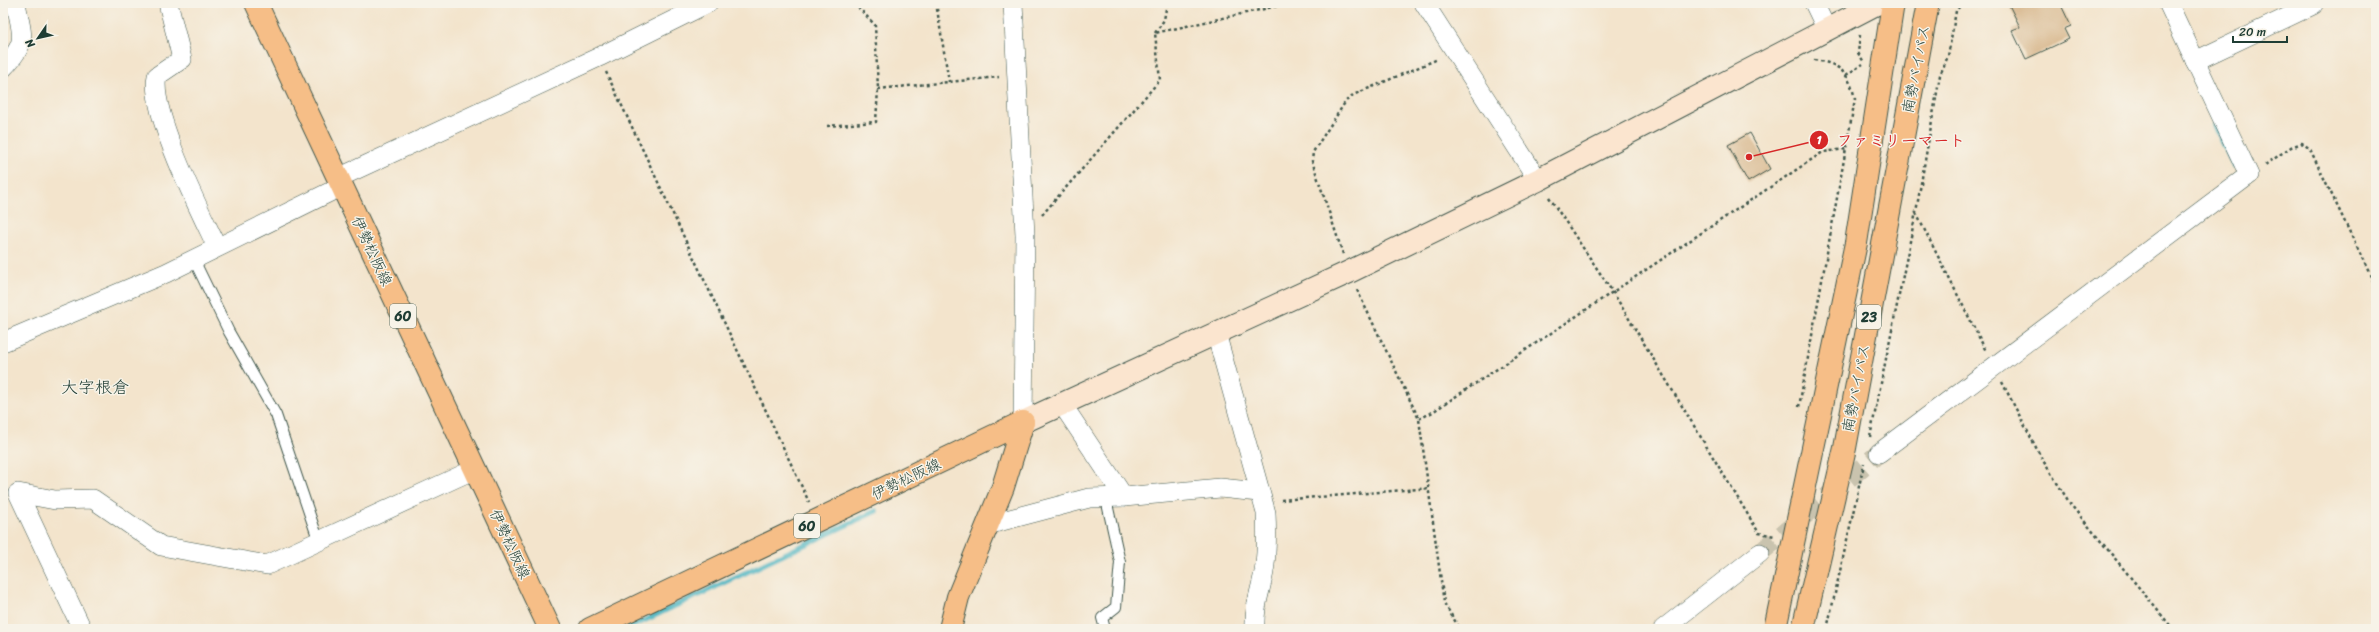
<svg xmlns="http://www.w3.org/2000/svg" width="2379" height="632" font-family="Sriracha,'Klee One',sans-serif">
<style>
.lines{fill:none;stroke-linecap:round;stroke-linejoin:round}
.stream{stroke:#42b1bf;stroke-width:5.5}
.building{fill:#dbbe97}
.street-tunnel{stroke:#c9c3ae;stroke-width:19;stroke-dasharray:19 10;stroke-linecap:butt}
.lane-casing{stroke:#3f564b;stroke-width:12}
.street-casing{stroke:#3f564b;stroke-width:20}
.secondary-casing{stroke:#3f564b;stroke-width:24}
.primary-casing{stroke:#3f564b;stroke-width:24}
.highway-casing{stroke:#3f564b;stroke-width:24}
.path{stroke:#3f564b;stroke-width:2.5;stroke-dasharray:3 3;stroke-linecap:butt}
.lane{stroke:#fff;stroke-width:10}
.street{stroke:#fff;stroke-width:19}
.secondary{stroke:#fbe5cf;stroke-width:22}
.primary{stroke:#f6be87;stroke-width:22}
.highway{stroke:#f6be87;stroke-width:22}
.labels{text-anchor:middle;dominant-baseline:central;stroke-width:3;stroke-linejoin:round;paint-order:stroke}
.shield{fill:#f7f3e8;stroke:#60746a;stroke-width:1}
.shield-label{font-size:14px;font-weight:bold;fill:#1f3d34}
.street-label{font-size:15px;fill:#1f3d34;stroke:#f7f3e8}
.quarter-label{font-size:17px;fill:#1f3d34;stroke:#f7f3e8}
.leader{fill:none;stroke:#d62828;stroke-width:1.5}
.callout-dot{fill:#d62828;stroke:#f7f3e8;stroke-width:1.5}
.mark-label{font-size:12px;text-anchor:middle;font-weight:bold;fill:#fff}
.callout-label{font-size:16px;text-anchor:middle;font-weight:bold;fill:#d62828;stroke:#f7f3e8;stroke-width:3;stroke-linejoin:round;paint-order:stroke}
</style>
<rect width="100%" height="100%" fill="#f7f3e8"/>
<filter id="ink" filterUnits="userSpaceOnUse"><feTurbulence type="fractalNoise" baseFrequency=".025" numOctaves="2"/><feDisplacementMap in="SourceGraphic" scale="8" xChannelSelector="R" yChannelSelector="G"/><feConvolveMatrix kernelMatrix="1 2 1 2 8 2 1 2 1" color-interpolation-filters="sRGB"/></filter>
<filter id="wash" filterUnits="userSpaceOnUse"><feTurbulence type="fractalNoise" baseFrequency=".012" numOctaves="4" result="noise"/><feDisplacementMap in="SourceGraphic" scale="16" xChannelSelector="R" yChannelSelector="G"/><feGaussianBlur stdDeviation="0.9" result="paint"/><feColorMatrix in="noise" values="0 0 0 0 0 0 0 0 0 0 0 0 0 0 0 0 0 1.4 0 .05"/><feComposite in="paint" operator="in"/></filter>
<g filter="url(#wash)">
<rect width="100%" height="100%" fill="#f3e4cc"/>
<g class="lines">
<!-- stream -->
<g class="stream">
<polyline points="2215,125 2234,166"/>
<polyline points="626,629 876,511"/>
</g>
</g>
<g id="blocks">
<!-- building -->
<g class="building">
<polygon points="2008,3 2060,3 2071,26 2064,29 2069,39 2026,59 2012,30 2020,27"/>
<polygon points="1750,133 1770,169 1748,182 1728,145"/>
</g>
</g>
</g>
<g filter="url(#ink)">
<use href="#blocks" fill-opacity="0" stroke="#3f564b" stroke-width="1"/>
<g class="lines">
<!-- street-tunnel -->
<polyline class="street-tunnel" points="1760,553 1879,453"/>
<defs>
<g id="lane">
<polyline points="194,260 229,332 276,415 319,542"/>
<polyline points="1105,629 1102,618 1116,607 1120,562 1108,508 1108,497"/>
</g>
<g id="street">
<path d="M168,3l14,56 -25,17c-8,35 44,137 60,171"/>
<polyline points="1013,3 1025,235 1023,422"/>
<polyline points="1424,3 1538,180"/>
<polyline points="1814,3 1827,30"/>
<polyline points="2195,61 2313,5"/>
<path d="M3,68c26,-27 19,-31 13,-65"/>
<polyline points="338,178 599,57 708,3"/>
<path d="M1216,333l50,180c1,20 1,39 -2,59 -4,21 -10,34 -9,57"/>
<polyline points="3,342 166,273 342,186"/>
<polyline points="1062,404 1124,497 1220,488 1259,492"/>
<polyline points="1879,453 2249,175 2168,3"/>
<polyline points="987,525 1089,498 1124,497"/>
<polyline points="82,629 18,493 55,500 93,499 161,546 267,565 475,469"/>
<polyline points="1663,629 1760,553"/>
</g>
<polyline id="secondary" points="1023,422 1349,272 1538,180 1878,3"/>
<g id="primary">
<polyline points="256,3 550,629"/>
<polyline points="590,629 1023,422"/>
<polyline points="950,629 958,597 1003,487 1023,422"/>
</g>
<g id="highway">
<polyline points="1775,629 1856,243 1893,3"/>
<polyline points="1803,629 1845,448 1928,3"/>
</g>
</defs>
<!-- lane casing -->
<use href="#lane" class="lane-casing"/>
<!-- street casing -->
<use href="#street" class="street-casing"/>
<!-- secondary casing -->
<use href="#secondary" class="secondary-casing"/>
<!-- primary casing -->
<use href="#primary" class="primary-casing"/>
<!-- highway casing -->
<use href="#highway" class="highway-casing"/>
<!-- path -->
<g class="path">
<polyline points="936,3 949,82"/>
<polyline points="1155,33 1164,20 1167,3"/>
<polyline points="1860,35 1858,53 1864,62"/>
<polyline points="606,72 809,502"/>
<polyline points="1846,75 1863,64"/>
<polyline points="878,89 999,77"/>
<polyline points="827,126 876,122 878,89 875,25 854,3"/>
<polyline points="2265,165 2291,147 2302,143 2310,149 2376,287"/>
<polyline points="1549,197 1614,294 1759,533 1775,536"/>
<polyline points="1916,213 1986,351"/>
<polyline points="1042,215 1160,80 1155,33 1291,3"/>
<polyline points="1343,254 1312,161 1313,152 1346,101 1353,95 1438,59"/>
<polyline points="1357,290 1419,419 1444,603 1460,629"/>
<polyline points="2002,382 2042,459 2071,505 2173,629"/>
<path d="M1799,407l56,-308c-6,-26 -15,-36 -42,-39"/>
<polyline points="1419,419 1431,413 1823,152 1846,149"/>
<polyline points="1870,437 1916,212 1940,75 1948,56 1956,11 1962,3"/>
<polyline points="1281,500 1430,488"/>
<polyline points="1827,629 1864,464"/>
</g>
<!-- lane -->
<use href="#lane" class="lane"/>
<!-- street -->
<use href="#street" class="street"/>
<!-- secondary -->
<use href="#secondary" class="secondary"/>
<!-- primary -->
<use href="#primary" class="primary"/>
<!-- highway -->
<use href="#highway" class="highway"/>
</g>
</g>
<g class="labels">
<!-- shield labels -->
<g class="shield">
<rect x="390" y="304" width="26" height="24" rx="3"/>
<rect x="1857" y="305" width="24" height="24" rx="3"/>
<rect x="794" y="514" width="26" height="24" rx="3"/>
</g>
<g class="shield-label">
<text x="403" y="316">60</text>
<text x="1869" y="317">23</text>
<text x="807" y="526">60</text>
</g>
<!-- street labels -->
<g class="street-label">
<text transform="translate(1916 69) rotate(-79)">南勢バイパス</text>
<text transform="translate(372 251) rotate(65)">伊勢松阪線</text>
<text transform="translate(1856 388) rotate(-79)">南勢バイパス</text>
<text transform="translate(906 479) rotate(-26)">伊勢松阪線</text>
<text transform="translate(510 544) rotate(65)">伊勢松阪線</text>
</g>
<!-- quarter labels -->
<g class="quarter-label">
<text x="95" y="387">大字根倉</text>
</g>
</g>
<!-- callouts -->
<path class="leader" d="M1749 157L1819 140"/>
<g class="callout-dot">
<circle cx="1749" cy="157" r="4"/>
<circle cx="1819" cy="140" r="10"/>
</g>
<g class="mark-label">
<text x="1819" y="144">1</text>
</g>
<g class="callout-label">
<text x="1901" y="146">ファミリーマート</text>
</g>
<!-- margin -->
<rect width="2379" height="632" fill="none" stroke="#f7f3e8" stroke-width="16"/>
<!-- north arrow -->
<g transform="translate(38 38) rotate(236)" stroke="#f7f3e8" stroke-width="3" paint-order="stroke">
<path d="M0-3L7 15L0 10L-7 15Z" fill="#1f3d34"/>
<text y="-6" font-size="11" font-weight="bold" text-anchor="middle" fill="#1f3d34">N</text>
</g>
<!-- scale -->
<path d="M2233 36v6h54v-6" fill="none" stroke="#1f3d34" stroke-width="2"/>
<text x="2239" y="36" font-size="12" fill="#1f3d34" stroke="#f7f3e8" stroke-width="3" paint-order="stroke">20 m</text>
</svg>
